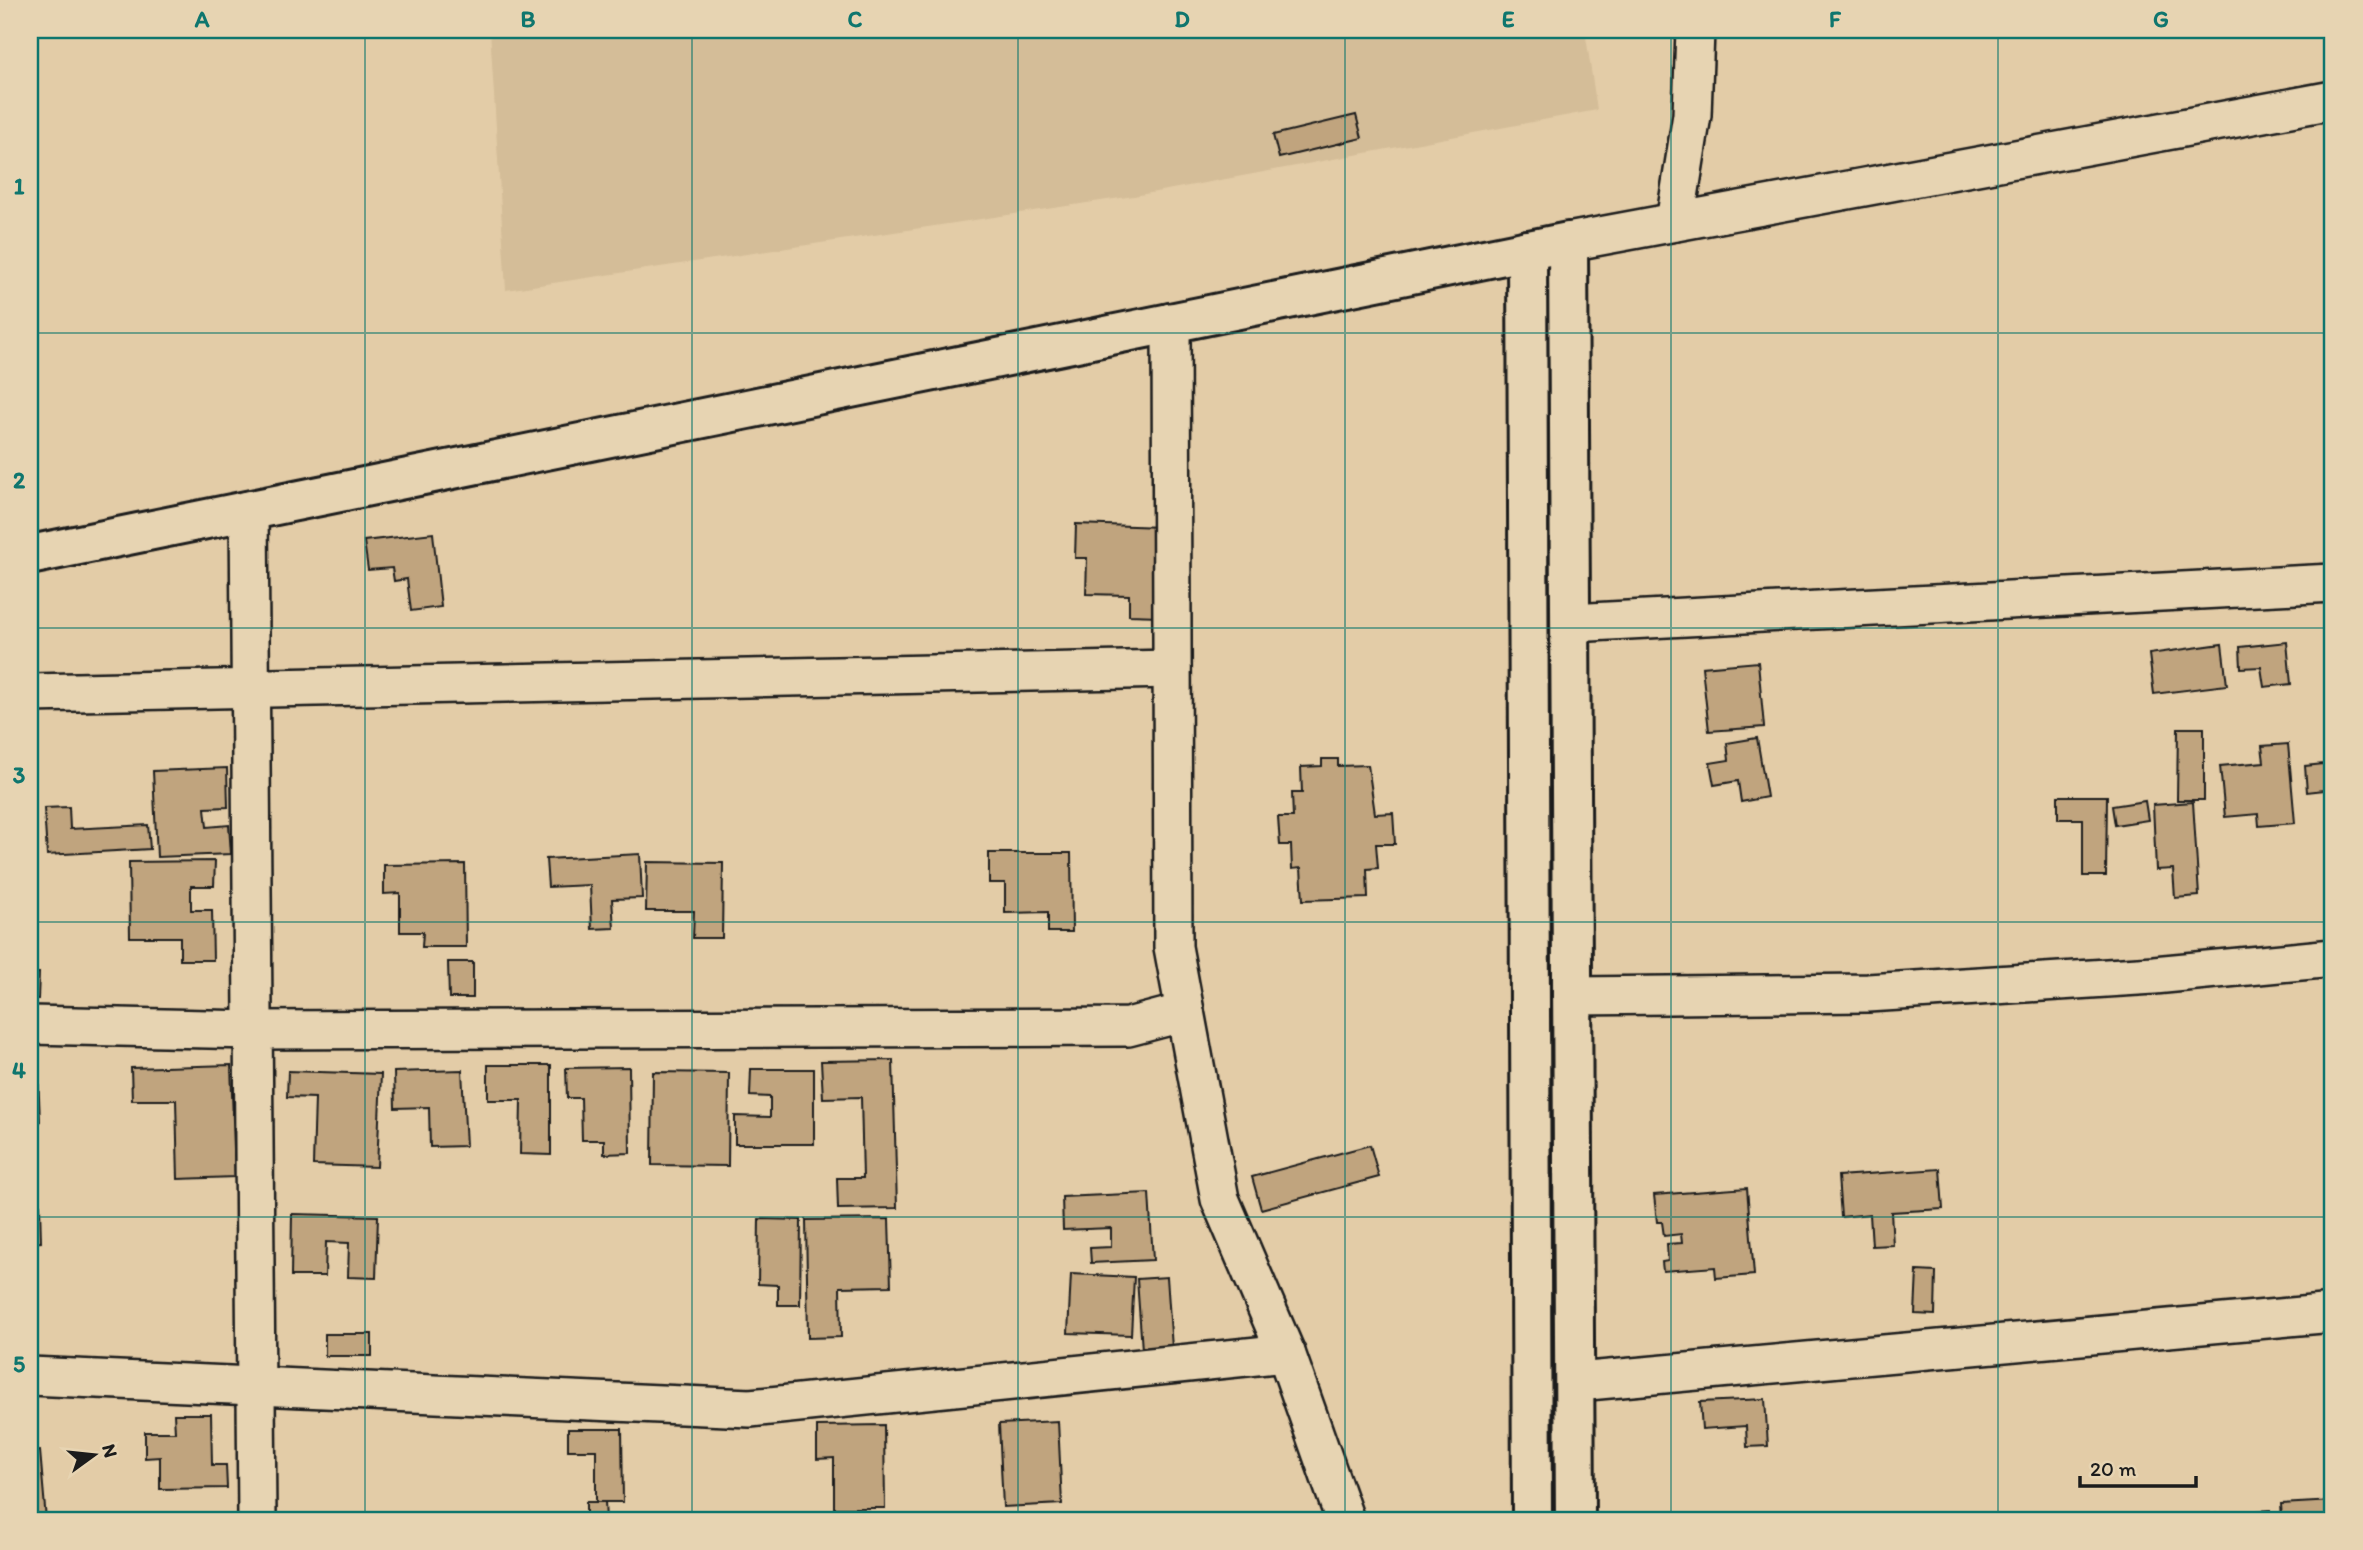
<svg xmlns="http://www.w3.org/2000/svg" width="2363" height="1550" font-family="Itim,sans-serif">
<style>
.built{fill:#d4bd98}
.building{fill:#c0a47e;stroke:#1c1c1c;stroke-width:2}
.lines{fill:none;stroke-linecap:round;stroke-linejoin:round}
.street-casing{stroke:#1c1c1c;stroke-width:42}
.secondary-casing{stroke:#1c1c1c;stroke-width:44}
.street{stroke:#e7d4b2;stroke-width:37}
.secondary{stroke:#e7d4b2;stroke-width:38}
.grid{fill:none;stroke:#0f766e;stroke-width:2;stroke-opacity:0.55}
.neatline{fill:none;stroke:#0f766e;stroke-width:2.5}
.grid-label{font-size:23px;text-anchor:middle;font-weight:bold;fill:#0f766e}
</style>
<rect width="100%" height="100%" fill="#e3cca7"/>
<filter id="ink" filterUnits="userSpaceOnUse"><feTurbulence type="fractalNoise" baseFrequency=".0143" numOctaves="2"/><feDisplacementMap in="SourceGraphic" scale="14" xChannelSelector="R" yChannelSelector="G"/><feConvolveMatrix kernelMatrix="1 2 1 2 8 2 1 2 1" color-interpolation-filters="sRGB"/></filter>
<g filter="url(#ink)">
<!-- built -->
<polygon class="built" points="490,30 1585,30 1597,110 1134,196 506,290"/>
<!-- building -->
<g class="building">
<polygon points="1356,115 1362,138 1279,158 1273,135"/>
<polygon points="1076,524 1161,527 1159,616 1129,615 1129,595 1086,594 1087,558 1075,558"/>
<polygon points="433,533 441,607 411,611 407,579 394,581 392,568 368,570 364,541"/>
<polygon points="2287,642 2291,684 2264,687 2261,667 2241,668 2240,647"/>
<polygon points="2222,644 2227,685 2154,694 2149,654"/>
<polygon points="1758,662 1764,727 1709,731 1702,667"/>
<polygon points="2178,728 2204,728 2204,800 2177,800"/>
<polygon points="1757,738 1767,797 1741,802 1738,781 1714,785 1710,763 1729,760 1727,743"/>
<polygon points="2288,744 2295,823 2259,826 2258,814 2225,817 2220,766 2264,762 2262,746"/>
<polygon points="1322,759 1338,759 1338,766 1368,765 1375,814 1393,813 1395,844 1376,844 1378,868 1367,869 1368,898 1303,900 1301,868 1292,869 1291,845 1280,845 1278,817 1293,817 1292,793 1302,793 1301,767 1322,766"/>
<polygon points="2333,763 2333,789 2307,792 2305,766"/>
<polygon points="227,768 228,807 205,808 207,827 229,825 231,854 157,857 153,771"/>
<polygon points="2058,796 2107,796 2106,876 2083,876 2083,819 2058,819"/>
<polygon points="2145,801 2148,820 2115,825 2112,806"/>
<polygon points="2193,802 2199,896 2175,898 2173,869 2156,870 2153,805"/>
<polygon points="69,807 70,829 148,825 150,849 47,855 44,808"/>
<polygon points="30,848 34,848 36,910 30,910"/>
<polygon points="989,853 1071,853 1072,932 1048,932 1048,912 1005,913 1005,883 989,883"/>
<polygon points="640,854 642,898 612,899 614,928 592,929 590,885 548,887 546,859"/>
<polygon points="215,861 214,886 191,886 191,910 212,910 213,960 180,960 180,937 130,937 129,862"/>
<polygon points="647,862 723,863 722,938 693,938 694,911 646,911"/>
<polygon points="465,864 466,947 422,947 423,932 400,932 400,893 384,894 384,865"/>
<polygon points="448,962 473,962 473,998 449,998"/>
<polygon points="30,973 39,973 38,999 30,999"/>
<polygon points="893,1060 897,1208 838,1209 837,1178 863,1178 861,1097 823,1098 821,1061"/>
<polygon points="231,1065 235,1177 178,1179 176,1100 132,1100 131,1068"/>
<polygon points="488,1065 551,1065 551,1155 520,1154 521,1100 488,1100"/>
<polygon points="629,1067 630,1153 604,1154 604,1140 582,1140 581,1098 567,1098 566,1068"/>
<polygon points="751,1069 814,1069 814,1144 735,1144 735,1116 770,1117 770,1097 750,1096"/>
<polygon points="462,1070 466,1146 430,1147 429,1107 395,1108 394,1072"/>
<polygon points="288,1071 381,1074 377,1167 313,1165 315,1098 287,1097"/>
<polygon points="30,1072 38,1072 40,1122 30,1123"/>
<polygon points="653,1072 729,1073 728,1166 652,1165"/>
<polygon points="1370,1145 1379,1177 1261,1209 1252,1177"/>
<polygon points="1940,1169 1943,1209 1891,1212 1893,1245 1872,1246 1870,1214 1841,1217 1838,1176"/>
<polygon points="1747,1188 1754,1275 1716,1278 1715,1267 1663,1271 1662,1262 1668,1261 1667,1244 1682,1243 1681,1234 1664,1236 1662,1222 1657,1222 1654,1195"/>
<polygon points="1149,1193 1153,1260 1091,1263 1090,1248 1111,1247 1111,1228 1063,1230 1062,1197"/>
<polygon points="30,1205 40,1205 41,1242 30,1243"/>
<polygon points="292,1214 378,1216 376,1278 348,1277 349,1243 326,1242 325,1276 291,1276"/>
<polygon points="759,1219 801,1220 800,1305 778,1305 778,1285 758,1284"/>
<polygon points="889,1219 891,1286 840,1287 841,1337 808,1338 806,1220"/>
<polygon points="1917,1271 1936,1272 1935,1315 1915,1314"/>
<polygon points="1071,1274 1134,1277 1131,1335 1068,1333"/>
<polygon points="1167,1277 1172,1348 1142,1350 1137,1279"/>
<rect x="325" y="1334" width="47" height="22"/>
<polygon points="1765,1399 1768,1446 1747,1447 1746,1426 1702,1429 1700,1402"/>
<polygon points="174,1414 211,1414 212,1465 226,1465 227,1488 160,1489 160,1457 145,1458 145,1432 175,1432"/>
<polygon points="1058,1421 1062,1504 1003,1507 999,1424"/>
<polygon points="884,1425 885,1508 834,1508 834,1458 817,1459 817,1426"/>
<polygon points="568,1429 622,1429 623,1502 596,1502 596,1450 568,1450"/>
<polygon points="40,1451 46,1520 30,1520 30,1452"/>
<polygon points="2333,1501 2333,1520 2282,1520 2281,1504"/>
<polygon points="586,1502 605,1502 606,1520 586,1520"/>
<polygon points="2270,1510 2270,1520 2201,1520 2201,1515"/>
</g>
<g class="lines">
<defs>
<g id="street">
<polyline points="1675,222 1692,115 1695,30"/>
<polyline points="1568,242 2333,100"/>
<polyline points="1171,322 1173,947 1220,1199 1286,1353 1345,1520"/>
<polyline points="249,510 257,1520"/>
<polyline points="1571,623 2333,583"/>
<polyline points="30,693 1172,669"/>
<polyline points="1574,996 1868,993 2154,975 2333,958"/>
<polyline points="30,1025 253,1030 1128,1027 1185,1012"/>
<polyline points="30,1376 750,1408 1286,1353"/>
<polyline points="1577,1382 2333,1313"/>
</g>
<g id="secondary">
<polyline points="1527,250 1532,1520"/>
<polyline points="30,555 1568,242 1575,1520"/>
</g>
</defs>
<!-- street casing -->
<use href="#street" class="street-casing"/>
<!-- secondary casing -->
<use href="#secondary" class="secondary-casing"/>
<!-- street -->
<use href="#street" class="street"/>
<!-- secondary -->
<use href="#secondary" class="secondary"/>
</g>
</g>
<!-- grid -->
<path class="grid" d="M365,30v1490M692,30v1490M1018,30v1490M1345,30v1490M1671,30v1490M1998,30v1490M30,333h2303M30,628h2303M30,922h2303M30,1217h2303"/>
<!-- margin -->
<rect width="2363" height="1550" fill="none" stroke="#e7d4b2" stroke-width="77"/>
<!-- north arrow -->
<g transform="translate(94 1455) rotate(75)" stroke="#e7d4b2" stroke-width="5" paint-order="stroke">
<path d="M0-5L12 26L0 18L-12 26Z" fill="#1c1c1c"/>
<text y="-10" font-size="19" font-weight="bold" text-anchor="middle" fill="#1c1c1c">N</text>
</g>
<!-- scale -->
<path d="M2080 1476v10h116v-10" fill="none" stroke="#1c1c1c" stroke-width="3.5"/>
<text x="2090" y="1476" font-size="21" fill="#1c1c1c" stroke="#e7d4b2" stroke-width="5" paint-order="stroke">20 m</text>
<rect x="38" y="38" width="2286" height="1474" class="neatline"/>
<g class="grid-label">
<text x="202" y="27">A</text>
<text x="528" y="27">B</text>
<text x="855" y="27">C</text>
<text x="1182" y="27">D</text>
<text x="1508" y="27">E</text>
<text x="1835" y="27">F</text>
<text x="2161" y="27">G</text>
<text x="19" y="194">1</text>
<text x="19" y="488">2</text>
<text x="19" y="783">3</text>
<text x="19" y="1078">4</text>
<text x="19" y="1372">5</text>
</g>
</svg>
